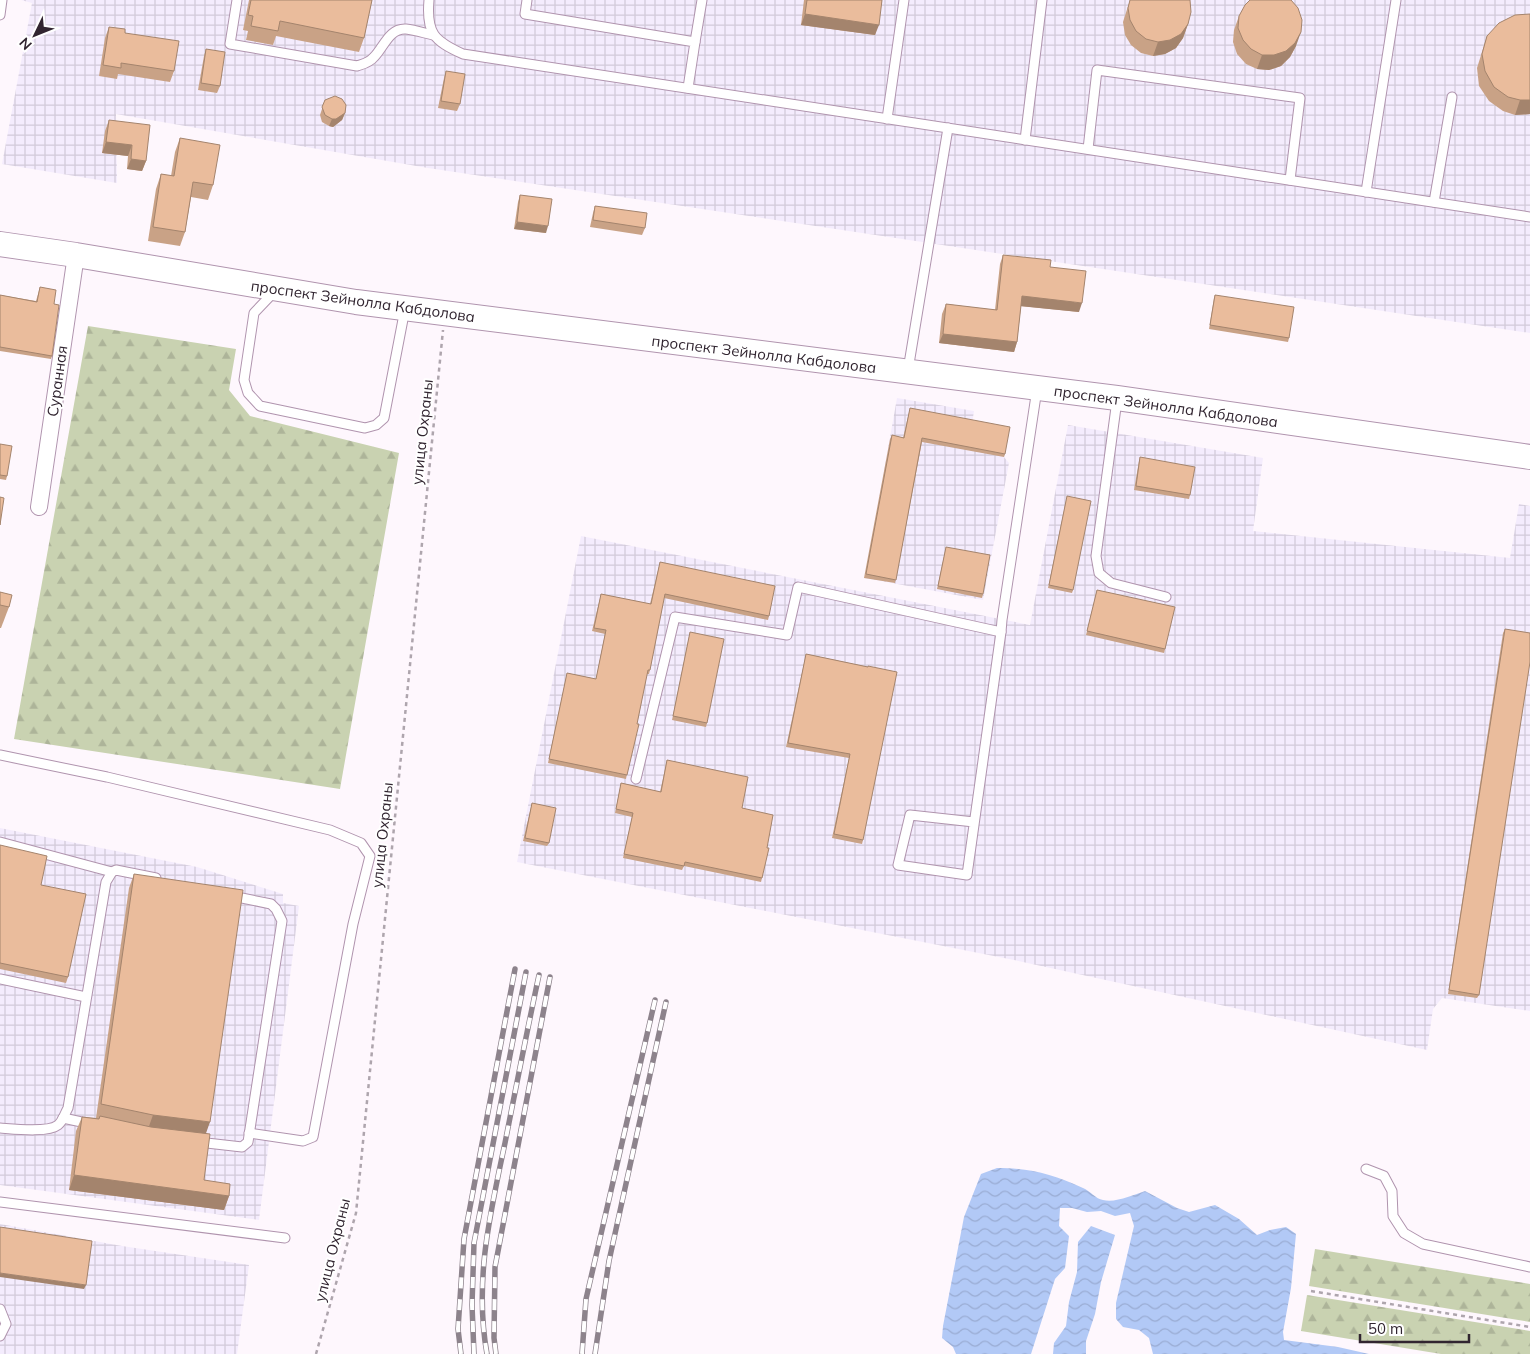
<svg xmlns="http://www.w3.org/2000/svg" width="1530" height="1354" font-family="Mulish,sans-serif">
<style>
.industrial{fill:url(#industrial-grid)}
.forest{fill:url(#forest-firs)}
.water{fill:url(#water-waves)}
.lines{fill:none;stroke-linecap:round;stroke-linejoin:round}
.lane-casing{stroke:#b094ae;stroke-width:11}
.street-casing{stroke:#b094ae;stroke-width:18}
.secondary-casing{stroke:#b094ae;stroke-width:26}
.path{stroke:#aea5ad;stroke-width:2.5;stroke-dasharray:4 4;stroke-linecap:butt}
.lane{stroke:#fff;stroke-width:9}
.street{stroke:#fff;stroke-width:16}
.secondary{stroke:#fff;stroke-width:24}
.rail-casing{stroke:#8d838c;stroke-width:5.5}
.rail{stroke:#fff;stroke-width:4;stroke-dasharray:11;stroke-linecap:butt}
.wall{fill:#c9a286}
.shaded-wall{fill:#a4846d}
.building{fill:#eabc9c;stroke:#a4846d}
.labels{text-anchor:middle;dominant-baseline:central;stroke-width:4;stroke-linejoin:round;paint-order:stroke}
.street-label{font-size:15px;fill:#312530;stroke:#fff}
</style>
<defs>
<pattern id="industrial-grid" width="8" height="8" patternUnits="userSpaceOnUse" patternTransform="scale(1.25)"><rect width="8" height="8" fill="#f4ecfd"/><path d="M0 4h8M4 0v8" fill="none" stroke="#d2cad9"/></pattern>
<pattern id="forest-firs" width="22" height="20" patternUnits="userSpaceOnUse" patternTransform="scale(1.25)"><rect width="22" height="20" fill="#c9d2b1"/><path d="M5 1l3.5 6h-7zM16 11l3.5 6h-7z" fill="#adb499"/></pattern>
<pattern id="water-waves" width="16" height="10" patternUnits="userSpaceOnUse" patternTransform="scale(1.25)"><rect width="16" height="10" fill="#b2c9f6"/><path d="M0 5q4-4 8 0t8 0" fill="none" stroke="#9aacd3"/></pattern>
</defs>
<rect width="100%" height="100%" fill="#fef7fd"/>
<!-- industrial -->
<g class="industrial">
<polygon points="21,0 1530,0 1530,333 428,168 116,114 117,183 2,164 32,3"/>
<polygon points="897,398 974,411 972,424 1009,431 1004,457 1009,463 983,600 865,578"/>
<polygon points="1068,425 1263,458 1253,531 1510,558 1519,504 1530,506 1530,1011 1442,998 1433,1009 1427,1050 1014,960 517,862 581,536 1030,625"/>
<polygon points="0,828 197,867 283,894 283,903 299,906 259,1220 0,1185"/>
<polygon points="0,1224 122,1246 249,1265 237,1354 0,1354"/>
</g>
<!-- forest -->
<g class="forest">
<polygon points="88,326 236,349 229,390 250,416 399,453 340,789 14,739"/>
<polygon points="1315,1249 1530,1284 1530,1322 1309,1286"/>
<polygon points="1307,1295 1530,1331 1530,1354 1441,1354 1301,1331"/>
</g>
<!-- water -->
<g class="water">
<path d="M997,1168c34,0 55,6 86,20 7,3 13,11 20,12 13,3 30,-5 42,-9l32,17 12,4 26,-7 24,14 18,16 13,-5 16,-3 10,7 -5,54 -8,44 1,8 54,7 31,7h-216l-4,-16 -10,-8 -16,-3 -7,-8v-16l18,-77 -4,-13 -15,3 -14,-5 -14,1 -15,-4h-12l-1,18 10,10 -4,32 -10,11 -24,75h-75l-3,-7 -11,-9 1,-12 21,-109 17,-43z"/>
<polygon points="1091,1226 1115,1235 1101,1282 1095,1314 1086,1341 1086,1354 1053,1354 1054,1343 1066,1326 1069,1302 1077,1272 1078,1242"/>
</g>
<g class="lines">
<defs>
<g id="lane">
<path d="M237,0l-7,44 127,22c6,-2 12,-3 17,-9 10,-10 15,-29 32,-28 9,1 18,4 27,6"/>
<path d="M429,0c-3,33 5,41 34,54l1067,163"/>
<polyline points="527,0 525,14 695,42 688,88"/>
<polyline points="0,15 2,0"/>
<polyline points="695,42 702,0"/>
<polyline points="887,119 904,0"/>
<polyline points="1025,140 1042,0"/>
<polyline points="1088,149 1097,70 1300,98 1290,180"/>
<polyline points="1366,192 1396,0"/>
<polyline points="1434,202 1452,97"/>
<polyline points="275,291 254,313 244,380 248,393 260,406 365,428 376,425 384,418 405,309"/>
<polyline points="908,370 948,128"/>
<polyline points="1117,400 1096,556 1099,573 1111,583 1166,597"/>
<polyline points="0,755 107,777 330,830 361,843 370,856 353,924 313,1137 303,1141 249,1133"/>
<polyline points="636,779 675,617 787,635 798,587 1001,632"/>
<polyline points="974,822 910,815 898,865 967,875 1001,632 1002,620 1037,389"/>
<polyline points="0,842 112,872"/>
<polyline points="0,979 86,997"/>
<polyline points="63,1118 91,1124"/>
<path d="M0,1128c14,1 48,5 58,-3 5,-4 7,-12 10,-17l38,-226 6,-10 4,-2 40,8"/>
<polyline points="198,1142 242,1147 248,1142 282,921 276,909 271,904 232,896"/>
<polyline points="1366,1169 1384,1176 1392,1191 1393,1216 1404,1233 1423,1244 1530,1267"/>
<polyline points="0,1202 285,1238"/>
<polyline points="0,1309 6,1324 0,1336"/>
</g>
<polyline id="street" points="39,507 76,255"/>
<polyline id="secondary" points="0,244 76,255 356,302 1117,398 1530,457"/>
</defs>
<!-- lane casing -->
<use href="#lane" class="lane-casing"/>
<!-- street casing -->
<use href="#street" class="street-casing"/>
<!-- secondary casing -->
<use href="#secondary" class="secondary-casing"/>
<!-- path -->
<g class="path">
<polyline points="1311,1291 1530,1327"/>
<polyline points="316,1354 356,1213 443,330"/>
</g>
<!-- lane -->
<use href="#lane" class="lane"/>
<!-- street -->
<use href="#street" class="street"/>
<!-- secondary -->
<use href="#secondary" class="secondary"/>
<defs>
<g id="rail">
<polyline points="461,1354 458,1329 464,1239 515,969"/>
<polyline points="474,1354 472,1305 474,1243 526,972"/>
<path d="M487,1354c-13,-73 3,-140 18,-211 11,-56 22,-112 34,-168"/>
<polyline points="496,1354 494,1338 495,1267 550,977"/>
<polyline points="582,1354 586,1299 655,1000"/>
<polyline points="595,1354 609,1261 666,1002"/>
</g>
</defs>
<!-- rail casing -->
<use href="#rail" class="rail-casing"/>
<!-- rail -->
<use href="#rail" class="rail"/>
</g>
<!-- wall -->
<g class="wall">
<polygon points="249,0 372,0 364,38 359,52 276,36 273,45 246,40 248,31 243,30"/>
<polygon points="804,0 882,0 875,35 801,25"/>
<polygon points="1130,0 1190,0 1188,24 1183,38 1176,48 1165,54 1153,56 1141,53 1131,45 1125,35 1123,22"/>
<polygon points="1530,14 1530,114 1515,115 1503,111 1489,101 1479,86 1477,68 1487,36"/>
<polygon points="1239,16 1296,46 1290,57 1281,66 1269,70 1257,69 1246,64 1237,54 1233,42 1234,30"/>
<polygon points="109,27 125,33 174,71 170,82 118,74 117,79 99,76 105,38"/>
<polygon points="206,49 220,86 217,93 198,90 204,56"/>
<polygon points="446,71 460,104 457,111 438,108 444,78"/>
<polygon points="325,100 345,113 342,120 333,127 329,126 322,122 320,115"/>
<polygon points="109,120 146,161 142,171 127,169 128,156 102,153 105,131"/>
<polygon points="180,138 213,185 208,200 191,197 185,232 180,246 148,241 156,189 161,174 171,176 175,152"/>
<polygon points="520,195 546,233 514,229 518,202"/>
<polygon points="595,206 645,228 642,235 590,227 593,213"/>
<polygon points="1003,255 1050,267 1079,312 1021,306 1017,342 1014,352 939,343 942,314 946,304 995,310 1000,264"/>
<polygon points="40,287 54,304 52,356 51,359 0,351 0,295 36,301"/>
<polygon points="1215,295 1289,338 1288,342 1209,329 1214,298"/>
<polygon points="910,408 1005,454 1004,457 922,442 895,583 864,578 890,439 892,435 903,438"/>
<polygon points="0,444 7,476 6,480 0,479"/>
<polygon points="1140,457 1190,495 1189,499 1134,490 1139,461"/>
<polygon points="1067,496 1073,590 1072,593 1048,588"/>
<polygon points="946,547 983,594 982,598 937,589"/>
<polygon points="660,562 769,616 768,620 664,598 650,670 649,674 647,674 626,779 548,763 567,673 596,679 605,634 592,631 601,594 650,604"/>
<polygon points="1097,590 1165,649 1164,653 1086,635"/>
<polygon points="0,592 9,607 1,628 0,628"/>
<polygon points="1505,629 1479,995 1477,998 1448,994 1503,633"/>
<polygon points="690,632 707,723 706,727 672,720"/>
<polygon points="806,654 868,667 863,840 862,844 832,838 849,758 786,747"/>
<polygon points="667,760 742,808 767,848 762,878 761,882 684,866 682,870 623,858 632,817 615,813 621,783 660,792"/>
<polygon points="532,803 549,843 547,846 523,841"/>
<polygon points="0,845 41,885 68,977 66,983 0,969"/>
<polygon points="134,874 206,1134 204,1180 229,1196 224,1210 69,1190 76,1131 82,1117 96,1118 129,888"/>
</g>
<!-- shaded-wall -->
<g class="shaded-wall">
<polygon points="805,14 879,25 875,35 801,25"/>
<polygon points="1188,24 1183,38 1176,48 1165,54 1153,56 1158,42"/>
<polygon points="1301,32 1296,46 1290,57 1281,66 1269,70 1257,69 1262,55"/>
<polygon points="1520,100 1530,100 1530,114 1515,115"/>
<polygon points="345,113 342,120 333,127 329,126 332,119"/>
<polygon points="106,142 132,145 128,156 102,153"/>
<polygon points="131,159 146,161 142,171 127,169"/>
<polygon points="517,222 548,226 546,233 514,229"/>
<polygon points="1022,296 1082,303 1079,312 1019,306"/>
<polygon points="943,334 1017,342 1014,352 939,343"/>
<polygon points="153,1115 210,1122 205,1136 148,1129"/>
<polygon points="74,1175 229,1196 224,1210 69,1190"/>
<polygon points="0,1273 86,1285 84,1289 0,1277"/>
</g>
<!-- building -->
<g class="building">
<polygon points="251,0 372,0 364,38 280,21 278,31 251,26 253,16 248,15"/>
<polygon points="807,0 882,0 879,25 805,14"/>
<polygon points="1130,0 1190,0 1191,12 1188,24 1181,34 1170,40 1158,42 1146,39 1136,31 1130,20 1128,8"/>
<polygon points="1250,0 1291,0 1298,8 1302,20 1301,32 1295,43 1286,51 1274,55 1262,55 1251,49 1243,40 1238,28 1239,16 1245,5"/>
<polygon points="1530,14 1530,100 1520,100 1508,97 1494,87 1485,71 1482,54 1487,36 1499,23 1515,15"/>
<polygon points="109,27 125,29 125,33 179,41 174,71 121,63 121,68 103,65"/>
<polygon points="206,49 225,52 220,86 201,83"/>
<polygon points="446,71 465,74 460,104 441,101"/>
<polygon points="335,96 342,99 346,105 345,113 336,119 332,119 325,115 322,107 325,100"/>
<polygon points="109,120 150,125 146,161 131,159 132,145 106,142"/>
<polygon points="180,138 220,145 213,185 193,182 185,232 153,227 161,174 174,176"/>
<polygon points="520,195 552,199 548,226 517,222"/>
<polygon points="595,206 647,213 645,228 593,220"/>
<polygon points="1003,255 1051,260 1050,267 1086,271 1082,303 1022,296 1017,342 943,334 946,304 997,310"/>
<polygon points="40,287 56,290 54,304 59,305 52,356 0,347 0,295 37,302"/>
<polygon points="1215,295 1294,307 1289,338 1210,325"/>
<polygon points="910,408 1010,427 1005,454 922,438 896,580 866,574 892,435 904,438"/>
<polygon points="0,444 12,446 7,476 0,475"/>
<polygon points="1140,457 1195,467 1190,495 1136,486"/>
<polygon points="1067,496 1091,501 1073,590 1049,585"/>
<polygon points="0,497 4,498 0,525"/>
<polygon points="946,547 990,555 983,594 938,586"/>
<polygon points="660,562 775,586 769,616 665,594 650,670 648,670 637,724 639,724 627,775 549,759 567,673 596,679 606,630 594,628 601,594 651,604"/>
<polygon points="1097,590 1175,607 1165,649 1087,631"/>
<polygon points="0,592 12,595 9,607 0,605"/>
<polygon points="1505,629 1530,633 1530,662 1479,995 1449,990"/>
<polygon points="690,632 724,639 707,723 673,716"/>
<polygon points="806,654 868,667 868,666 897,672 863,840 834,834 850,754 788,743"/>
<polygon points="667,760 748,777 742,808 773,815 767,848 769,848 762,878 685,862 684,866 624,854 633,813 616,809 621,783 661,792"/>
<polygon points="532,803 556,808 549,843 525,838"/>
<polygon points="0,845 47,856 41,885 86,894 68,977 0,963"/>
<polygon points="134,874 243,890 210,1122 153,1115 101,1104"/>
<polygon points="100,1116 151,1127 210,1134 204,1180 230,1184 229,1196 74,1175 82,1117 99,1119"/>
<polygon points="0,1227 92,1241 86,1285 0,1273"/>
</g>
<g class="labels">
<!-- street labels -->
<g class="street-label">
<text transform="translate(363 301) rotate(8)">проспект Зейнолла Кабдолова</text>
<text transform="translate(764 354) rotate(7)">проспект Зейнолла Кабдолова</text>
<text transform="translate(57 381) rotate(-82)">Суранная</text>
<text transform="translate(1166 406) rotate(8)">проспект Зейнолла Кабдолова</text>
<text transform="translate(422 432) rotate(-84)">улица Охраны</text>
<text transform="translate(382 835) rotate(-84)">улица Охраны</text>
<text transform="translate(332 1250) rotate(-76)">улица Охраны</text>
</g>
</g>
<!-- north arrow -->
<g transform="translate(35 35) rotate(227)" stroke="#ffffff" stroke-width="4" paint-order="stroke">
<path d="M0-4L9 19L0 12L-9 19Z" fill="#312530"/>
<text y="-8" font-size="14" font-weight="bold" text-anchor="middle" fill="#312530">N</text>
</g>
<!-- scale -->
<path d="M1360 1334v8h109v-8" fill="none" stroke="#312530" stroke-width="2.5"/>
<text x="1368" y="1334" font-size="15" fill="#312530" stroke="#ffffff" stroke-width="4" paint-order="stroke">50 m</text>
</svg>
